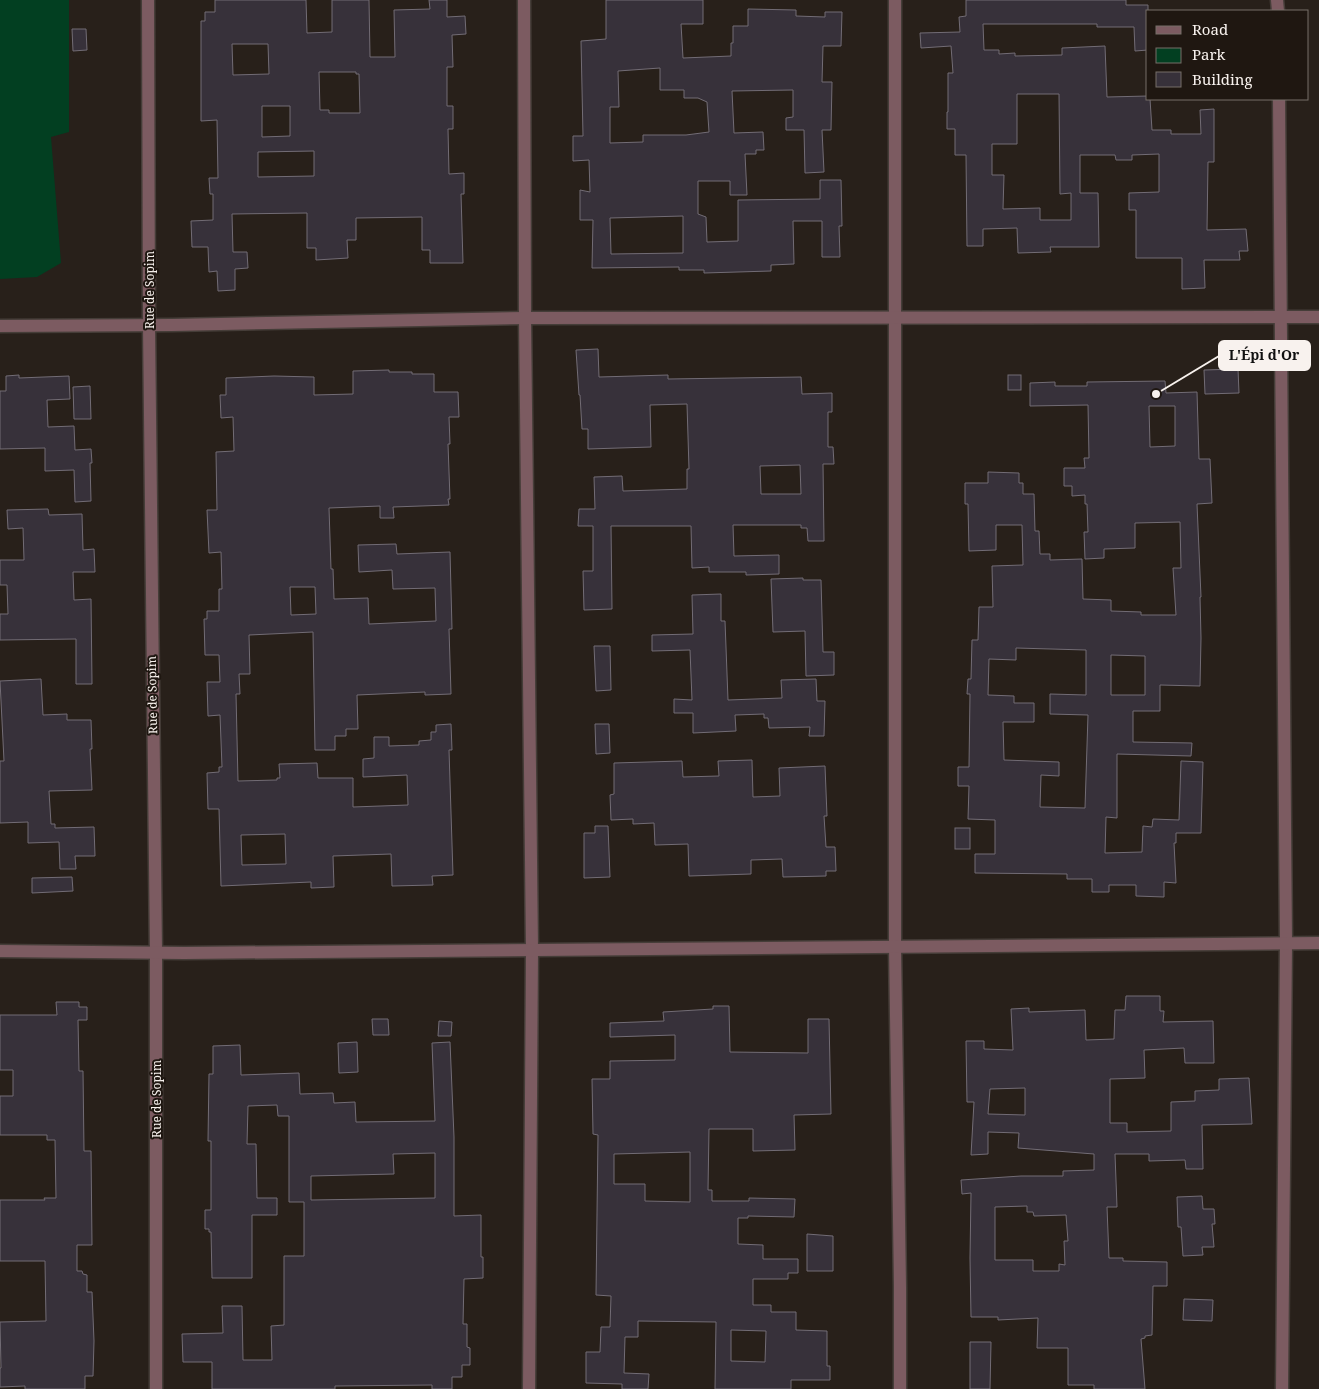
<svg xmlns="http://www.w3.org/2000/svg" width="1319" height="1389" font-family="'Noto Serif',serif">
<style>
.green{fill:#023f21}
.building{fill:#37313a;stroke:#726c75;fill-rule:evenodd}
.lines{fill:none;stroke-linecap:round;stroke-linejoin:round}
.minor-casing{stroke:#453d38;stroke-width:15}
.minor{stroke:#7c5b61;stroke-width:12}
.labels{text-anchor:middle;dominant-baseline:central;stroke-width:4;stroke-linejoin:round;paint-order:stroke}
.street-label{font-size:12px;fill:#f8f2ee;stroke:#1f1711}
.leader{fill:none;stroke:#f8f2ee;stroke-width:2}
.callout-dot{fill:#f8f2ee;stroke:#1f1711;stroke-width:2}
.callout{fill:#f8f2ee;stroke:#f8f2ee;stroke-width:2}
.callout-label{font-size:14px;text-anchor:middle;font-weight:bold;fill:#111}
</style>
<rect width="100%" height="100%" fill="#28201a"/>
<!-- green -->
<polygon class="green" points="0,0 69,0 69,132 51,137 61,263 37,277 0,279"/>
<!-- building -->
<g class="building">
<path d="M215,0h91l1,33 25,-1v-32h37l1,57h25l-1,-47 36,-1 -1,-9h18v17l18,-1 1,18 -14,1 1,32h-6v39h6v23h-5l1,45 15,-1v21h-3l2,69h-33v-13h-8v-33l-66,1v22h-9l1,18 -32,2v-12h-9v-35l-75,1 1,38h14l1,16 -13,1v21l-17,1 -1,-20 -8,1 -1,-25h-16l-1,-26 22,-1v-26h-3l-1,-16h9l-1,-58 -16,1v-100h4v-9h10zM232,44h36l1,30 -36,1zM319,72h37v2h3l1,39h-31v-3h-9zM262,106h28v30l-28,1zM314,151v25l-56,1v-25z"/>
<path d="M606,0h97v24h-22l2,34 48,-2v-13h2v-17h15v-17l48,1v6l29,1v-5h17l-1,34h-18l-1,36h10l-1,48h-9l2,42 -19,1 -1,-43h-18v-12l7,-1v-27l-61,1 2,42 29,-1 1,18h-8v4h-11l2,41h-17v-14h-32v33l8,3 1,25 31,-1v-41l82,-1v-19h21l1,46h-3l1,31h-18v-36h-29l1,43 -23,1v6l-67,2v-3h-25v-3l-87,1 1,-48h-13v-30l10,2 -1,-32 -16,1v-25h10l-2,-95 25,-2zM660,68v22h24v8h14l9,4 2,30 -23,3h-43v7l-33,1v-36h9l-1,-36zM683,216v37l-72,1 -1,-36z"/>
<path d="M966,0h160v5h22v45l-13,1 -1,-24h-37v-3h-114l1,26h15v4l16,-1v3l47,-1v-7l43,-2 2,51 41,-1v3h2l2,31h19v4h30l-1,-24 14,-1v53h-6l-1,68 39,-1 2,22h-9l1,9h-36l1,28 -23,1v-31h-46v-48h-7v-17l30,-1v-38l-27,1v5h-16l-1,-5h-35v38h18l1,54h-49l1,5 -33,1 -1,-25 -34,1v17h-16l-1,-91h-11v-26h-8v-17h1v-39h5l-2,-27 -30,2 -1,-15 40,-1 -1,-15 7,-1zM1017,94h42l1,100 11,-1v27h-31v-12l-37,1 1,-34h-12v-31h25z"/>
<polygon points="72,29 86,29 87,50 73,51"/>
<path d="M598,349l1,28 69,-2v4l133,-2 1,17 30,-1v19h-4v35h5l1,17h-11l1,77h-16l-1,-13h-6v-3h-68l1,31 45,-1v19l-33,1v-3h-37v-5l-17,1 -1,-42h-80l1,83 -28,1 -1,-39h10v-45h-15l1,-17h16l-1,-32 28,-1 1,15 64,-2v-20h2l-2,-65 -37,1 1,42 -63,2v-20h-6l-2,-34h-1l-3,-45zM800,465l1,29h-40l-1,-28z"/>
<polygon points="1238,369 1239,393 1205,394 1204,370"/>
<path d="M389,370v2h23v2h22v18h24l1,25h-10l1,27h-2l2,55h-2l1,6 -56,2 1,11h-14v-12l-51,2 2,61h2l1,30 34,-1 1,26 67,-3 -1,-33 -42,1 -1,-19 -33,2 -1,-27 38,-1 1,10 53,-2 2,77h-3l2,65 -26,1v-3l-68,3 1,34h-12v7h-11v14h-20l-2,-118 -64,3 1,39h-11l1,20h-4l2,87 39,-1v-2h3l-1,-14 38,-1 1,15h35v29l55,-2 -1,-30 -44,2v-18l11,-1v-21h15v9l30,-1v-4l12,-1v-8h5v-7l15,-1 1,26h-3l4,125 -21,1 1,9 -41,1 -1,-32 -58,2 1,31 -23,1v-6l-90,4 -2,-77h-11l-1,-36 12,-1v-5h3l-2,-52 -12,1 -1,-34h13l-1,-27h-14l-1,-36h3v-8h12v-22h3l-1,-37 -12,1 -2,-43h10l-1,-58 18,-1 -1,-34 -12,1 -1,-23h6v-17l48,-2 40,1v18l39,-1v-23zM290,587h25l1,27 -25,1zM285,834l1,30 -44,1 -1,-30z"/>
<polygon points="19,375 19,378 69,376 70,399 47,400 48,427 74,426 75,450 91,449 92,463 90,463 91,501 75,502 74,470 45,471 45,448 0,449 0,391 6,391 6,376"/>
<rect x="1008" y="375" width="13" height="15"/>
<path d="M1165,381l1,12 31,-1 2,67h11l2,44 -15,1 4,93h-1l1,41 -1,48 -40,-1v26h-27v31l59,1 -1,13 -74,-2v64l-11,-1 -1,36 37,-1 1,-26 9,1 1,-8 26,1 2,-59 22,1 -2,71h-25v10h-2l2,40 -12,-1v15l-28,-1v-11h-27v7h-17v-13h-25v-5l-92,-1v-19h20v-34l-27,-1 1,-33h-11v-19h11l1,-73h-3l1,-15h3l1,-39h6l1,-33h14l-1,-41 31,-1 -1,-40h-26v25l-27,1 -1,-47h-3v-21h23v-11l31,1v10h4v11h11l1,37h4l1,23h10v6l32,-1 1,40 28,1v11l30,1v3h35l-3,-47h8l-1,-46 -45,1v25l-31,1v9l-19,1 -1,-27h4l-1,-28h-2v-9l-13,1v-10h-8v-18h21l-1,-10h5l-1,-53 -58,1v-23l25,-1v4h32v-4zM1149,406h26v40l-25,1zM1016,648l70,2v45l-36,-1v20l38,1 -3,93 -45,-1 1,-32 18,1v-14l-55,-2 -1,-38h31v-19h-20v-7l-26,-1 1,-36 27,1zM1111,655l34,1v39h-34z"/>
<polygon points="90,386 91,419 74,419 73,387"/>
<polygon points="48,509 49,515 82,514 83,550 94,549 95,572 73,572 74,600 91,599 92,684 76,684 76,639 0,640 0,614 8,614 7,585 0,585 0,560 24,560 23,528 8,529 7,510"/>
<polygon points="803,578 803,580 821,580 823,652 834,652 834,675 806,676 805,631 773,632 771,579"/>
<polygon points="721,594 721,621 725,621 728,700 782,698 781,680 816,679 817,701 825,701 824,736 809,736 810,727 769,728 768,718 764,718 764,714 735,715 736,731 693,733 693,713 674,713 674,699 692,700 690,650 652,651 652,635 693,634 692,595"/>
<polygon points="594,646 610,646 611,690 596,691"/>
<polygon points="41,679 43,715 67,714 67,720 91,720 92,749 90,749 92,790 49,791 51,824 55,824 55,828 94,827 95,856 75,856 76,869 60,869 59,842 28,843 28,822 0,823 0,761 4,761 0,681"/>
<polygon points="595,724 609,724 610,753 596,754"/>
<polygon points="752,760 753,797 780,796 779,768 825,766 827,816 824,816 826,847 835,847 836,871 826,871 826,876 783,877 782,859 751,860 751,874 689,876 688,844 655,845 654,823 633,824 633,819 611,820 610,795 614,794 614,763 682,761 683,777 719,776 718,761"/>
<polygon points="595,826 608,826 610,877 584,878 584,833 595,833"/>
<rect x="955" y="828" width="15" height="21"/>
<polygon points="72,877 73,891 32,893 32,878"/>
<path d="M1126,996h34v15h4l-1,11 50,-1 1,42h-29l-1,-15 -40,2 1,28 -35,1v44h17v9l44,-1v-29l24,-1v-10l24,-1v-11l30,-1 3,46 -50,1 1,44h-17l-1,-9 -36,1v-7h-34l2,53h-10l2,51h14v3l44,1v24h-14l-1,49 -7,1v2l-4,1 4,50h-51v-4h-26v-37h-31l1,-30 -40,2v-3h-27l-1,-59 1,-65 -9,1 -1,-14 60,-4h42v-5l31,-1v-16l-76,-6 1,-15 -31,-1v22l-17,1 3,-53h-7l-1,-61h18v8l29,1 -2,-41 18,-1v4l56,-2 1,30 28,-1 1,-29h10zM1025,1088v27l-37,-1 2,-25zM1027,1206v6h6l1,4 32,-1 2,26h-4l1,24 -6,-1v7h-26v-11h-38v-53z"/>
<polygon points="56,1002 79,1002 79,1007 87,1007 87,1020 78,1020 79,1071 83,1071 84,1151 91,1151 92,1245 77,1245 77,1271 82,1271 83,1274 87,1275 87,1292 92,1292 94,1341 93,1376 85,1376 85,1389 25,1389 25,1386 0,1387 0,1368 1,1368 0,1322 46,1321 45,1261 0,1261 0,1200 45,1200 44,1198 56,1198 55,1140 47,1140 47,1135 0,1135 0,1096 13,1096 13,1070 0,1070 0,1015 57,1015"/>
<path d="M713,1006h16l1,46 78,1v-34h21l2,95 -37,1 1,35 -42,1v-22h-44l-1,61h4v11h37v-3l46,1 -1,18 -46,-1v2h-10v26l25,1v14h35v14h-10v6h-35v26h18v7h25v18l31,1v35h3v14h-39v9h-76l1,-67 -78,-1v16h-13l-1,36 25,1 -1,15h-26v-5l-36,-1v-31h14l1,-25h9l1,-31 -15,-1 2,-160 -5,-1 -1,-55h18v-18l65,-1v-25l-65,2v-14l54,-2 -1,-9 50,-3zM690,1152v50l-45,-1v-17h-31v-30zM731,1330l35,1 -1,31 -34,-1z"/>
<polygon points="372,1019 388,1019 389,1035 373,1035"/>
<polygon points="439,1021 452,1022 451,1036 438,1036"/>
<polygon points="357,1042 358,1072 339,1073 338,1043"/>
<path d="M450,1042l4,95v79l27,-1v42h2v21l-19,1 -1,45h4v23l3,1v17h-8v12h-10v12h-20v-4l-97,1v3h-123v-27h-29l-1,-28 41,-1 -1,-27h20l1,54h29l-1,-34 13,-1v-69h20v-54h-15v-86h-11l-1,-11 -29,1 -1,38h9l1,54h20v17h-25v63h-40l-1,-46h-2v-3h-4v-19h6v-69h-3l1,-67h4v-28l27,-1 1,30 58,-2 1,21 33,-1 1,10 21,-1 1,20 79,-1 -3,-78zM435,1153v45l-124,2v-24l83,-2 -1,-20z"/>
<polygon points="1202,1196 1203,1209 1214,1209 1215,1224 1212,1224 1214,1247 1202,1247 1203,1255 1183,1256 1181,1227 1178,1227 1177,1197"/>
<polygon points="807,1234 833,1236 833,1271 807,1271"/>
<polygon points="1184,1299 1213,1300 1212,1321 1183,1320"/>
<polygon points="970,1342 991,1342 990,1389 970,1389"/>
</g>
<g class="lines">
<defs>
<g id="minor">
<polyline points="148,0 149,325 156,953 156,1389"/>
<polyline points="524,0 525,318 532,950 529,1389"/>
<polyline points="895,0 895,947 900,1287 900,1389"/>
<polyline points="1277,0 1278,11"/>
<polyline points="1279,99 1286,943 1282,1389"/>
<polyline points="0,326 172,325 525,318 1319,317"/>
<polyline points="0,951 184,953 1319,943"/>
</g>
</defs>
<!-- minor casing -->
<use href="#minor" class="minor-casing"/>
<!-- minor -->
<use href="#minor" class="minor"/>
</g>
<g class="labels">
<!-- street labels -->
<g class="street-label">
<text transform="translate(149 290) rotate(-90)">Rue de Sopim</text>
<text transform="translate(152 695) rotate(-91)">Rue de Sopim</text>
<text transform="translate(156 1099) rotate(-90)">Rue de Sopim</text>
</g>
</g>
<!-- callouts -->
<path class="leader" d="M1156 394L1219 356"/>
<circle class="callout-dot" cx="1156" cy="394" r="5"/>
<rect class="callout" x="1219" y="341" width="91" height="29" rx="5"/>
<g class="callout-label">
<text x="1264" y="360">L'Épi d'Or</text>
</g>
<!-- legend -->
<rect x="1146" y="10" width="162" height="90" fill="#1f1711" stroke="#766f69"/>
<rect x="1156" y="26" width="25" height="8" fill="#7c5b61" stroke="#766f69"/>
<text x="1192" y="35" font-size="15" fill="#f8f2ee">Road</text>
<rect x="1156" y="48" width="25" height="15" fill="#023f21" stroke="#766f69"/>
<text x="1192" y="60" font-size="15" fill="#f8f2ee">Park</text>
<rect x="1156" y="72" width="25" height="15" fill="#37313a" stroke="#766f69"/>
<text x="1192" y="85" font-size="15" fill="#f8f2ee">Building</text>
</svg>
